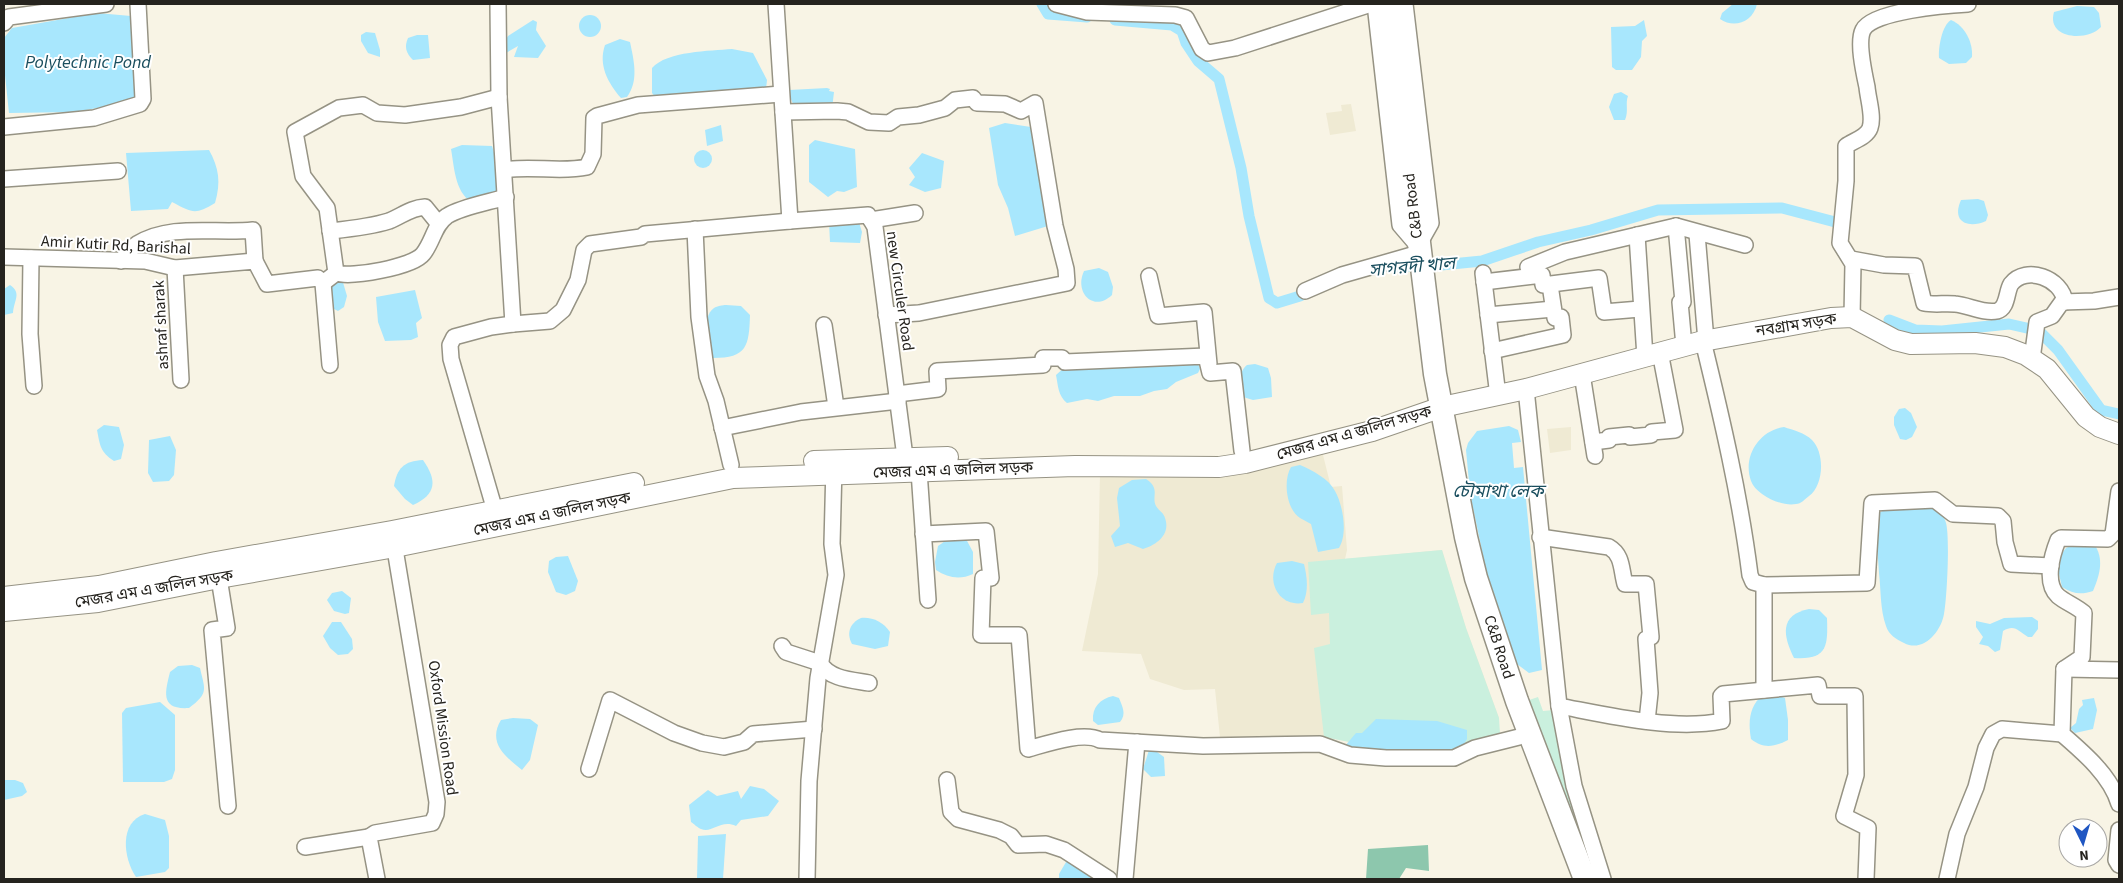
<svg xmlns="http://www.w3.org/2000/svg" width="2123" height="883" font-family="'Source Sans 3','Noto Sans Bengali',sans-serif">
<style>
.built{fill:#efead3}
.green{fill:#caf0de}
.forest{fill:#8dc7ad}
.water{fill:#a8e7fd}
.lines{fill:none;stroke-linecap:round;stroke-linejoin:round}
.canal{stroke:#a8e7fd;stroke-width:11}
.minor-casing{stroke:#969384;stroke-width:18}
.major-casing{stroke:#969384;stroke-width:22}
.highway-casing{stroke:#969384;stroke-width:25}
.minor{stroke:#fff;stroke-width:15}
.major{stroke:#fff;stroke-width:20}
.highway{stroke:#fff;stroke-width:22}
.labels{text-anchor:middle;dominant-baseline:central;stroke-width:4;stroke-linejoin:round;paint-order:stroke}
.street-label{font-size:16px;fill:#25231e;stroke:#fff}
.water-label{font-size:18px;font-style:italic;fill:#1a4e5e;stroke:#fff}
</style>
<rect width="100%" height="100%" fill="#f8f4e5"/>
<!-- built -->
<g class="built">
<polygon points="1351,104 1356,131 1330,135 1326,113 1342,111 1341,105"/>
<polygon points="1571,427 1571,450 1550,453 1547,429"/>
<polygon points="1322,451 1331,487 1342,486 1347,550 1345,559 1442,550 1466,628 1499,718 1374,746 1324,737 1220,737 1215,689 1184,690 1150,679 1141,654 1082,651 1098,574 1100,473"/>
</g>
<!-- green -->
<g class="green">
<polygon points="1442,550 1466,628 1499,718 1500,734 1463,750 1425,757 1324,737 1314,648 1330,644 1329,613 1311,615 1308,562"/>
<polygon points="1538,697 1543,711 1554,710 1599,879 1520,703"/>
</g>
<!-- forest -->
<polygon class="forest" points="1428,845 1429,871 1406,868 1399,879 1366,879 1368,849"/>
<!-- water -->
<g class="water">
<path d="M1733,4h24c-4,18 -23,25 -37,15l2,-6z"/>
<path d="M2077,6l17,1 5,6 2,14c-14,15 -55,12 -47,-15z"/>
<polygon points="97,13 131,16 138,97 130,102 75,112 9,113 4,66 4,38 12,28"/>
<circle cx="590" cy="26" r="11"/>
<polygon points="533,20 537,22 536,30 546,46 538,58 514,57 518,46 506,53 504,43 508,36"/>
<polygon points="1644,20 1647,36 1642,41 1641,57 1632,70 1616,70 1612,67 1611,27 1635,26"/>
<path d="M1951,20c14,6 22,22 21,37l-6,6 -17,1 -10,-6c-1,-10 3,-33 12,-38z"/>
<polygon points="366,32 375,33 380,50 380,57 368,53 361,41 361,35"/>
<path d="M417,35h11l2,23 -17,2c-7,-7 -9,-13 -5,-22z"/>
<path d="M620,39l10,3c4,19 9,39 -3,55l-6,1c-13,-15 -23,-33 -16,-53z"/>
<path d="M732,49l21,4 14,27 -1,9 -110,9 -4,-5v-25c15,-17 58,-17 80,-19z"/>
<polygon points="827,88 830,89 829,91 834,92 832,109 793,104 791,99 786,97 789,90"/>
<path d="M1621,92l7,4c-3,7 1,15 -3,24h-11l-5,-13 5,-13z"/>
<polygon points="1005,123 1031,127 1045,196 1048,226 1015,236 1008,208 998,185 989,128"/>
<polygon points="721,125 723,141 707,146 705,130"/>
<polygon points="815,140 855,149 857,187 844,192 837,191 828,197 809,182 809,145"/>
<path d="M462,145l30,1 5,16 1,31 -27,8c-16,-8 -17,-36 -20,-52z"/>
<circle cx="703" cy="159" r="9"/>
<path d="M209,150c10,18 12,32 6,53 -20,12 -22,10 -43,-1l-4,7 -37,2 -5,-58z"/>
<polygon points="922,153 944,161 941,188 925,192 909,185 915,177 909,168"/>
<path d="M1978,199l6,2 4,14 -2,6c-18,8 -35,1 -25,-21z"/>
<polygon points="858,219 862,232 860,243 830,242 829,222"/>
<path d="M1099,268l9,4 5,15 -1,8c-19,18 -38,-3 -28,-24z"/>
<polygon points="333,279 342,279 347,296 344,307 338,311 328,306 325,297"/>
<path d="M10,285c12,8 4,15 3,28l-9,2v-26z"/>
<polygon points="415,290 422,318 416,323 418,337 411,340 385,341 378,322 376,297"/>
<path d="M726,305l15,1 9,9c-1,31 -3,43 -37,43 -7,-11 -12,-41 1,-50 3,-2 9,-3 12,-3z"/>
<path d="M1197,361l3,8 -2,4 -22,9 -9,7 -13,2 -14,5h-26l-16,5 -11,-2 -20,4c-9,-7 -9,-18 -11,-28l9,-8z"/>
<path d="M1255,364l13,4 3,10 1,19 -19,3 -10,-3c-2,-11 -6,-24 4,-32z"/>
<polygon points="1905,408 1911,413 1917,427 1912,437 1906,440 1900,439 1894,425 1894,417 1899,409"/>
<path d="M104,425l15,2 5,18 -3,14 -7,2c-14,-9 -14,-16 -17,-31z"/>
<polygon points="1509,426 1518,430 1521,442 1512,443 1514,468 1523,467 1542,670 1529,673 1517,664 1486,570 1470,493 1466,450 1468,443 1477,431"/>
<path d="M1784,427c9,3 21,6 28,13 13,13 12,45 -3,56 -4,3 -8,8 -13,8 -14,3 -40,-9 -45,-23 -9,-25 9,-51 33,-54z"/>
<polygon points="170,436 176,450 174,475 169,481 153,482 148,473 149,440"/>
<path d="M423,460c14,20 14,34 -10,45l-8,-6 -11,-13c3,-18 10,-25 29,-26z"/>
<path d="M1300,465c12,5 29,14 35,26 8,14 13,43 4,57l-21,4 -7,-28c-4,-2 -7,-4 -11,-6 -14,-9 -17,-38 -9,-51z"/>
<path d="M1146,479c15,10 5,17 10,27 2,4 8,7 9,12 6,17 -9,27 -22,31l-15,-6 -13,4 -4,-11 9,-10 -3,-28 2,-10 13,-8z"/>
<path d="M1923,506c10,3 20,5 23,17 4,14 1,76 -2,91 -3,18 -21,39 -40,29 -8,-4 -15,-8 -18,-17 -6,-17 -5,-36 -7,-53 -1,-18 -3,-36 -5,-54l2,-5 9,-4z"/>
<path d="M948,539h18l7,13v22c-13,6 -25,4 -37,-4l-1,-8 3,-16z"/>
<path d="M2075,544l21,3c8,15 3,29 -3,44 -12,4 -20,3 -31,-4l-6,-26 10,-13z"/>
<polygon points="568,556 578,581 575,591 566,595 556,592 548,572 549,561 556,557"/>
<path d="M1292,561l12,3c3,12 5,27 -1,39 -23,4 -37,-20 -26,-40z"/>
<polygon points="342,591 351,598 349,613 345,614 334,611 327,600 332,593"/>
<path d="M1809,609l10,1 8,8c1,29 0,42 -33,40 -11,-22 -15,-43 15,-49z"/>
<path d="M2032,617l6,4v8l-6,8h-4c-10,-6 -13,-13 -25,-6l-3,19 -5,2 -7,-6 -9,-2 4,-7 -7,-10v-6l14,3 14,-6z"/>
<path d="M861,618c12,-1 22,4 29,14l-2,14 -13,3 -23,-5c-6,-11 -2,-21 9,-26z"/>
<polygon points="332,622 341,622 352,639 353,649 348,654 338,655 330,648 323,636"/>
<path d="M192,665l8,3c5,22 9,25 -11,40 -29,2 -24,-16 -19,-36l8,-6z"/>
<path d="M1763,695h13l9,3 3,22v20c-14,7 -25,9 -37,-1 -3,-17 -2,-33 12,-44z"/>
<path d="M1113,696l6,2c3,8 8,16 1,24l-22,3 -5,-4c-1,-14 7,-22 20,-25z"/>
<polygon points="2094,698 2097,710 2093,729 2075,733 2070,728 2076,723 2079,709 2083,705 2082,700"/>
<polygon points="160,702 175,715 175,770 172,779 164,782 123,782 122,713 126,708"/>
<path d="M513,718l17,1 8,6 -8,35 -8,10c-16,-13 -35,-27 -21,-50z"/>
<path d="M1376,719l61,2 30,9v9l-5,8c-37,8 -74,5 -112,2l-5,-3 11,-13h6z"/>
<polygon points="1150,747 1164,757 1165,776 1151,777 1143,769"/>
<polygon points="4,780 15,780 23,783 27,792 22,796 4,800"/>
<path d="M750,786l14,3 15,12 -11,15 -27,4 -5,6c-16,-7 -24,8 -35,3 -3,-1 -7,-5 -10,-7l-2,-17 19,-15 9,6 21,-5 3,8z"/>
<path d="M145,814l20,6 4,16v32l-4,4 -29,5c-13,-19 -17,-55 9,-63z"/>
<polygon points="726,834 723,879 697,879 698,836"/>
<polygon points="1069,857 1095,876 1093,879 1059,879 1059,874"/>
</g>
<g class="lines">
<!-- canal -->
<g class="canal">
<polyline points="1042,4 1048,14 1087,17"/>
<polyline points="1115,20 1172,25 1182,31 1186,43 1198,61 1219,79 1241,168 1249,216 1269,298 1277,303 1300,296 1313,288"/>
<polyline points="1385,266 1431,266 1482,261 1538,242 1591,230 1658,210 1782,208 1839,223"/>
<polyline points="1889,320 1915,330 1942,331 2009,324 2031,329"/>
<polyline points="2039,331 2058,350 2101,410 2119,414"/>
</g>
<defs>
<g id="minor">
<polyline points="498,4 499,97 513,324 491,327 454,337 450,345 451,359 498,521"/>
<polyline points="776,4 790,221 868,215 875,227 905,457"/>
<polyline points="1056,4 1087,12 1175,15 1186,18 1202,49 1208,53 1235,48 1371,4"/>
<polyline points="1375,4 1400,225 1418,246 1431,223 1405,4"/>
<polyline points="4,23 9,17 106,4"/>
<polyline points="783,112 837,111 848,112 869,122 889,123 898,117 919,115 945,108 955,100 973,98 977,103 1005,104 1021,111 1035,103 1055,226 1066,269 1067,283 919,313 886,315"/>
<polyline points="4,127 94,118 140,104 143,99 138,4"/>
<path d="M504,170c28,-5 55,3 83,-3l6,-13 1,-36 3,-2 41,-11 143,-11"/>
<polyline points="4,179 118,171"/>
<polyline points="871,220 915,213"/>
<polyline points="1676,226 1683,302 1680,302 1684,346"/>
<polyline points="695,229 699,317 707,376 716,401 731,465"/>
<path d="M330,231c19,-2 40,-4 59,-10 13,-5 21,-13 36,-14l13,16"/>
<polyline points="1697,234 1706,341"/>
<polyline points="1637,235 1645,357"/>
<path d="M4,257l141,4 30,7 80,-7 12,23 51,-6 5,5 13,-10c15,5 77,-6 87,-19 10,-12 11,-29 24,-38 14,-9 43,-14 59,-19"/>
<polyline points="31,258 30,334 34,386"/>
<path d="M1851,259l33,6 31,1 9,37c10,2 21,0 31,1 13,1 29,10 42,7 11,-3 9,-19 14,-27 15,-19 51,-6 54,18"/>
<path d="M121,261c5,-6 10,-13 16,-17 34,-21 78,-10 116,-14l2,31"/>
<polyline points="1528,267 1565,252 1676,226 1745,245"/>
<polyline points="175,268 181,380"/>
<polyline points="336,273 327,208 303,176 295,132 339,108 363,105 377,113 405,115 461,107 499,97"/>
<polyline points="1483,273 1498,396"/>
<polyline points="1149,276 1158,316 1204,312 1209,364"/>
<polyline points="1484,282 1542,275 1543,285 1599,278 1604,312 1640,309"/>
<polyline points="323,283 330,365"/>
<polyline points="1305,291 1342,275 1419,253"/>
<polyline points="1488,315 1553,309"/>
<path d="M1852,317l1,-53 -13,-21 6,-62v-35c7,-5 21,-9 24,-18 4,-11 -2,-29 -3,-41 -3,-14 -10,-45 -4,-57 9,-19 84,-25 105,-26"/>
<polyline points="513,324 550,321 563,310 578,280 584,250 590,244 641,237 645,234 790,221"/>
<polyline points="824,325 836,407"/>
<path d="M1703,341c19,78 37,155 47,234l3,7 11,3v105"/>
<polyline points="1492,351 1563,335 1561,317 1555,318 1550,285"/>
<polyline points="2032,359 2037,322 2052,316 2062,302 2094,301 2119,297"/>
<polyline points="1582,374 1595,456"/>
<polyline points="1526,389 1559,706 1574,786 1603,879"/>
<polyline points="897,394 938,389 937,371 1043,365 1043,358 1062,358 1065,362 1206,356 1210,373 1233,371 1242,451"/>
<polyline points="722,428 801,412 898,401"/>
<polyline points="1593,442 1609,440 1609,437 1629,435 1630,437 1651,435 1652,432 1675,430 1660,352"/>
<polyline points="919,471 928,600"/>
<path d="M2119,491l-6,43 -5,5 -47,-1 -3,2c-6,15 -14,43 0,56 7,6 18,10 26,17l-2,44 -18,12 -2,65c22,19 49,42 57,70"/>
<path d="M923,534l63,-3 5,47h-8l-2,57h38l9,114c18,-5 55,-18 72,-9l103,6 117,-2 30,11 36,3h68l21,-10 44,-11"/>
<path d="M1540,537l69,10c14,8 12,23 16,37h21l5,53 -5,2 4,54 -3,28"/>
<polyline points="219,578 227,628 212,630 228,806"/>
<polyline points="1764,585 1867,583 1872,503 1935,500 1953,514 1998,516 2003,521 2005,542 2011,564 2051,566"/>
<path d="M782,646l4,6 34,11c9,16 32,17 49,20"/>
<polyline points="2064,669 2119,670"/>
<path d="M1559,706c48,9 114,25 163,15l-1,-25 2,-2 95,-9 2,11h35l1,79 -12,41 24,12 -2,51"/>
<polyline points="589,769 610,700 674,733 702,743 724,747 744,742 753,734 814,729"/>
<polyline points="947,780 951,812 958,819 999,830 1011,836 1018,845 1046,844 1064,850 1109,879"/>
<polyline points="2119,830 2116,860 2119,865"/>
<polyline points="305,847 369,837"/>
<polyline points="377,879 369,837 375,833 432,823 436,814 437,802 393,537"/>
<polyline points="807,879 809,781 818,678 836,575 832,544 834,466"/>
<polyline points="1125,879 1137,742"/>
<polyline points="1947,879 1957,834 1976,787 1986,748 1993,734 2002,729 2062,734"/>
</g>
<g id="major">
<polyline points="814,461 948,457"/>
<polyline points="4,597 99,586 216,562 392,531 634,483"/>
<polyline points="4,611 98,602 219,578 395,547 733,478 1075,466 1219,467 1245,463 1372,431 1442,407 1526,389 1703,341 1831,318 1852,317 1895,340 1911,344 1975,343 2005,347 2026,355 2047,369 2086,417 2100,427 2119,434"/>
</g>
<polyline id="highway" points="1390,4 1435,374 1466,537 1476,578 1517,701 1585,879"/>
</defs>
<!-- minor casing -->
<use href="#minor" class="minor-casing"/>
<!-- major casing -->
<use href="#major" class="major-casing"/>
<!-- highway casing -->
<use href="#highway" class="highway-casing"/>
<!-- minor -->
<use href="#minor" class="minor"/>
<!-- major -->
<use href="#major" class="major"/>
<!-- highway -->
<use href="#highway" class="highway"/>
</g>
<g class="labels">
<!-- street labels -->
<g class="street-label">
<text transform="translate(1413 206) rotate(-97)">C&amp;B Road</text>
<text transform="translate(116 245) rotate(3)">Amir Kutir Rd, Barishal</text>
<text transform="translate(900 291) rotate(82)">new Circuler Road</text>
<text transform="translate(161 325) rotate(-93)">ashraf sharak</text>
<text transform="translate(1796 325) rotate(-9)">নবগ্রাম সড়ক</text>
<text transform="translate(1354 433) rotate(-16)">মেজর এম এ জলিল সড়ক</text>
<text transform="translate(953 470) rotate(-2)">মেজর এম এ জলিল সড়ক</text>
<text transform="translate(552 514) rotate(-12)">মেজর এম এ জলিল সড়ক</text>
<text transform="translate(154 589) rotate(-10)">মেজর এম এ জলিল সড়ক</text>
<text transform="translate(1499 647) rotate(72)">C&amp;B Road</text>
<text transform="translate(443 728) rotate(82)">Oxford Mission Road</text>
</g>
<!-- water labels -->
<g class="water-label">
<text x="88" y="62">Polytechnic Pond</text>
<text transform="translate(1412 267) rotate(-5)">সাগরদী খাল</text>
<text x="1498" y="491">চৌমাথা লেক</text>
</g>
</g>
<!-- border -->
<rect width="2123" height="883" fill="none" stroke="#25231e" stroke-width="10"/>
<!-- north arrow -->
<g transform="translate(2083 843) rotate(175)"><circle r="24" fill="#ffffff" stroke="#a8a7a5"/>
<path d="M0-4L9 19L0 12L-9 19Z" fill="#1f56c2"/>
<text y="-8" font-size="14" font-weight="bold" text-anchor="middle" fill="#25231e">N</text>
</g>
</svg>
